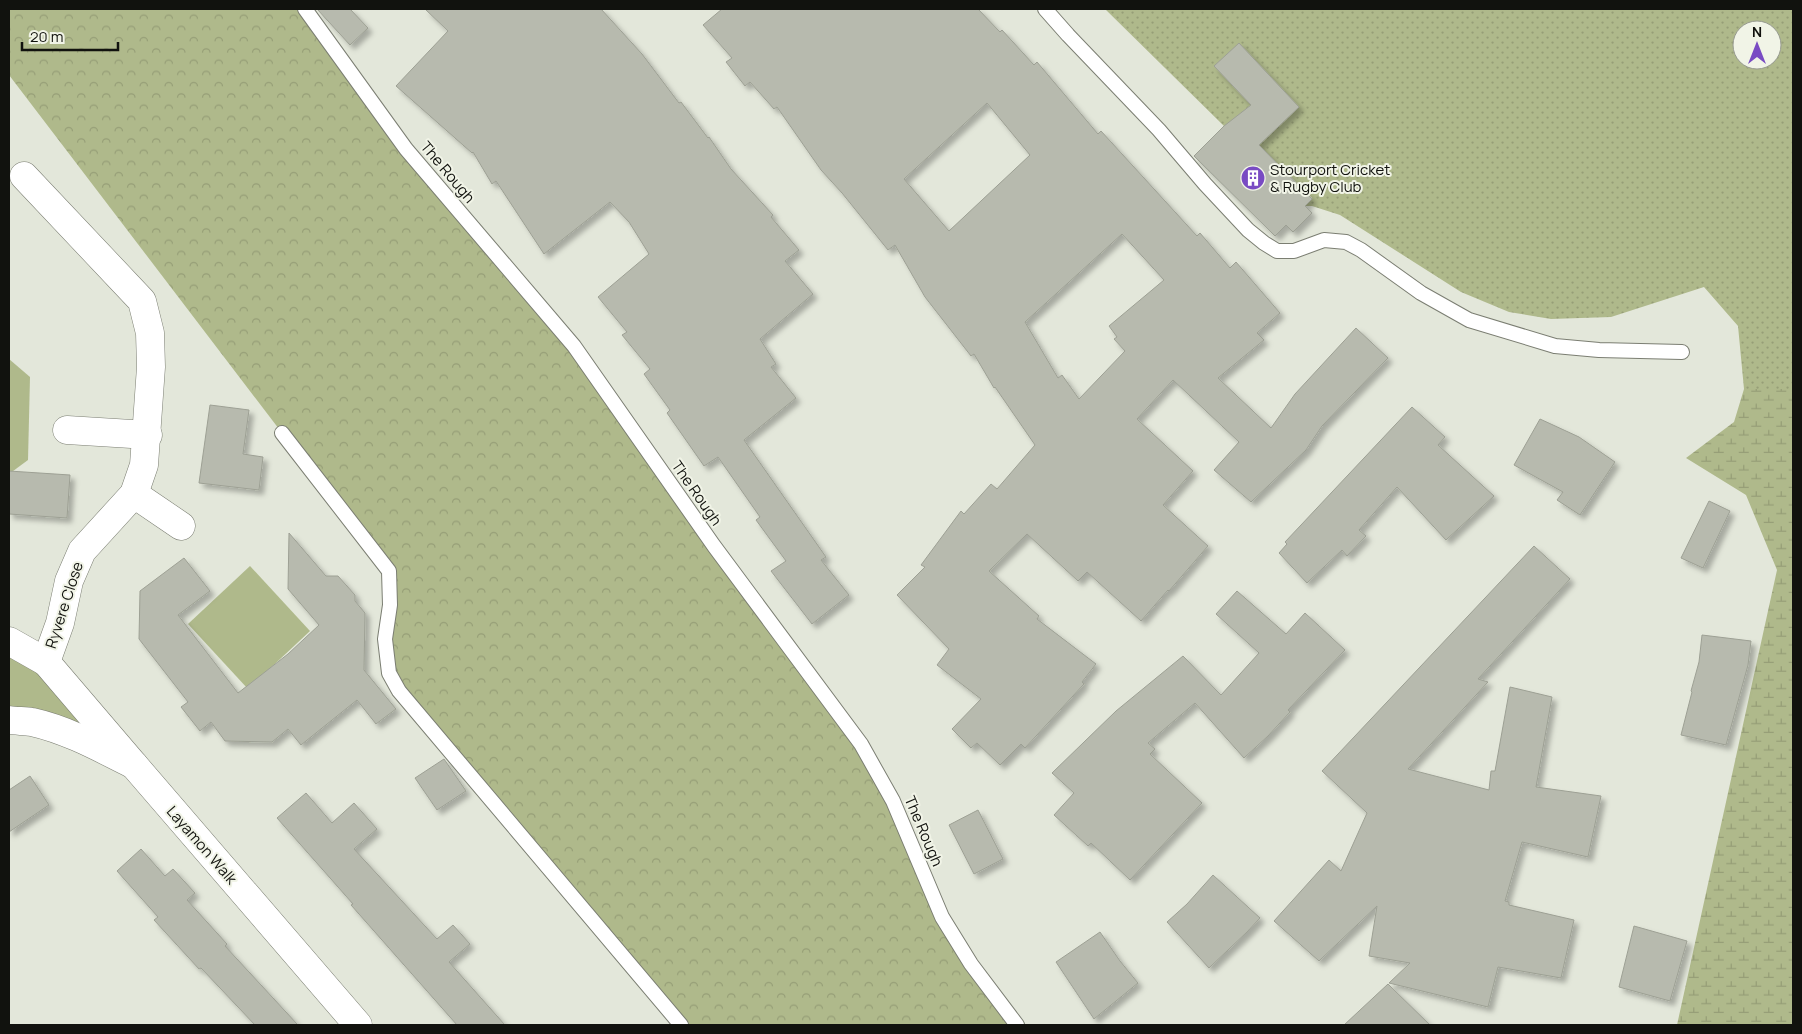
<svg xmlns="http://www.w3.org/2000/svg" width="1802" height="1034" font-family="Manrope,sans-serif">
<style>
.grass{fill:#afb98b}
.forest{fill:url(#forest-crowns)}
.wetland{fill:url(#wetland-marsh)}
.park{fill:url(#park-dots);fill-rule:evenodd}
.building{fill:#b7baae;stroke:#9da094;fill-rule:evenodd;filter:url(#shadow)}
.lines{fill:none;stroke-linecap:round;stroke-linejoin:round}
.lane-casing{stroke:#7b7e72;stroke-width:16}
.street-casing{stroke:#7b7e72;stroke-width:29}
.lane{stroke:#fff;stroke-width:14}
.street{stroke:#fff;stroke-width:28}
.labels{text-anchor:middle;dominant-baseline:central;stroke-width:4;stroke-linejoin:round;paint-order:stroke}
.poi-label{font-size:15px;fill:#11120e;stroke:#f1f4e7;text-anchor:start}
.street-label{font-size:15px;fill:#11120e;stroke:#f1f4e7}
</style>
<defs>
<pattern id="forest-crowns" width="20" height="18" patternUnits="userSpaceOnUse" patternTransform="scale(1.25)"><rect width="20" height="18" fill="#afb98b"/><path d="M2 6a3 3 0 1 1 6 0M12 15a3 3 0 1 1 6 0" fill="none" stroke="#969e77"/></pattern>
<pattern id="wetland-marsh" width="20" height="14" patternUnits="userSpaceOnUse" patternTransform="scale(1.25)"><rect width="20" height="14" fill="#afb98b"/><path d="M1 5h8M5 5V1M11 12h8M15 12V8" fill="none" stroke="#969e77"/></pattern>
<pattern id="park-dots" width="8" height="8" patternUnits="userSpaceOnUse" patternTransform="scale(1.25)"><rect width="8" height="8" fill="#afb98b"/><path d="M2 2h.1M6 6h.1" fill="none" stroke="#969e77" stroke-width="1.8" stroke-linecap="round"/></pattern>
<filter id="shadow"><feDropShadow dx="4.5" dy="4.5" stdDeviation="2.5" flood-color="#0004"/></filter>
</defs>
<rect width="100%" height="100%" fill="#e3e7da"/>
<!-- grass -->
<g class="grass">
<polygon points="9,359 30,377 28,460 9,474"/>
<polygon points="250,566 310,631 248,689 188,624"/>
<polygon points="9,641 134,765 9,720"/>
</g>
<!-- forest -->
<polygon class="forest" points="9,9 305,9 406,149 574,346 861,744 942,917 1017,1025 681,1025 389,673 389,571 282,433 9,75"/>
<!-- wetland -->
<polygon class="wetland" points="1744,389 1793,389 1793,1025 1677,1025 1777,570 1746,495 1686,458 1734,422"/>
<!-- park -->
<path class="park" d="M1105,9h688v380h-49l-6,-63 -34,-39 -93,30 -60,2 -42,-7 -48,-20 -121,-77 -28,-9h-7l7,-8 -50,-49 -38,-23zM1742,30h30v30h-30z"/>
<!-- building -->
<g class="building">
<polygon points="317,9 350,9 368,28 350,45"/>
<polygon points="425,9 601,9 642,54 679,103 681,102 708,138 709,137 731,169 773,215 771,217 799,250 785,261 813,294 760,339 776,364 771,367 796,398 744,440 826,557 821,560 849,595 812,624 771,571 786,561 756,520 760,517 718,457 704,466 667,413 670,410 644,374 650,369 622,335 627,332 598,297 649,254 629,222 610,202 544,254 496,181 492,184 473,152 472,153 396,86 448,31"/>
<path d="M722,9h256l22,23 2,-2 32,35 3,-3 61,72 3,-3 96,105 3,-3 30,35 6,-6 44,51 -23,20 7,7 -46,38 53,50 24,-34 61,-66 32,30 -66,68 -16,24 -55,52 -37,-32 25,-28 -66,-62 -36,39 56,52 -30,34 45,41 -39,45 -1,-1 -27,31 -54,-49 -9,9 -51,-47 -38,37 50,45 -2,3 59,45 -14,18 2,2 -59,64 -4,-4 -21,21 -23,-22 -6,5 -19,-19 29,-30 -44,-34 12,-16 -52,-54 28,-28 -4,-2 40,-54 3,3 27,-30 6,5 38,-44 -40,-58 -1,1 -20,-34 -3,2 -46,-59 -30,-52 -7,5 -46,-57 -21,-23 -44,-63 -3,2 -24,-27 -5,4 -19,-24 6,-4 -29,-33zM987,103l43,52 -81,76 -45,-52zM1122,234l42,46 -55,46 8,11 -3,2 11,12 -46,48 -17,-24 -4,3 -33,-56z"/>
<polygon points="1239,43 1299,107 1259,145 1312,199 1305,206 1312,213 1293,232 1286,225 1275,236 1194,156 1224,126 1251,105 1214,66"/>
<polygon points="210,405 249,410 243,454 263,457 259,490 199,483"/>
<polygon points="1412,407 1445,437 1438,445 1494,496 1446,540 1397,487 1359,530 1366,536 1347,556 1342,550 1307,583 1279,553 1287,544 1285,542"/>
<polygon points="1540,419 1579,437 1615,462 1580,515 1557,500 1563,492 1514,465"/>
<polygon points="9,471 70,475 67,518 9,514"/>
<polygon points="1709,501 1730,511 1703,568 1681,558"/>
<polygon points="289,533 326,576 338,576 355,595 355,601 365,613 364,670 396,709 376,724 357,700 301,745 288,729 272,742 225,741 211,722 200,731 181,707 188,702 139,639 140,591 184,558 210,591 178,615 238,693 288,654 319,625 288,589"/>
<polygon points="1534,546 1570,579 1478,679 1488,682 1408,769 1489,790 1491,771 1495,771 1510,687 1552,697 1536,787 1601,796 1588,857 1522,842 1505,901 1509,902 1509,905 1574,920 1561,978 1498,967 1488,1007 1389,983 1410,963 1369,956 1377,906 1319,961 1274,921 1329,860 1341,871 1367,813 1322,771"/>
<polygon points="1237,591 1286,634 1305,613 1345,650 1288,710 1290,712 1268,736 1244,758 1195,703 1148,743 1155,749 1150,754 1202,803 1130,880 1091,843 1088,846 1054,815 1074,793 1052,773 1116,711 1183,656 1221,695 1259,653 1216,614"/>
<polygon points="1702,635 1751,641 1748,665 1726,745 1681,735 1692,692 1691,691 1699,662"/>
<polygon points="444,759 466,791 437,810 415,778"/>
<polygon points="30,776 49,805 9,832 9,790"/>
<polygon points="306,793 332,823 354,803 377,829 354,849 437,939 453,925 470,944 449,962 505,1025 457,1025 351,905 353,904 277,818"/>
<polygon points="978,810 1003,859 974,874 949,825"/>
<polygon points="141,849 165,876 173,869 195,893 187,900 227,944 225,946 298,1025 255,1025 201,968 199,969 154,920 158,917 117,871"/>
<polygon points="1213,875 1260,918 1247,932 1209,968 1167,922 1187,904"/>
<polygon points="1634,926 1687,941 1670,1001 1619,987"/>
<polygon points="1100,932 1120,961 1138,983 1094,1019 1056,962"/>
<polygon points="1388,984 1430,1025 1344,1025"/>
</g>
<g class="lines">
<defs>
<g id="lane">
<polyline points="305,9 406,149 574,346 714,546 861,744 893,801 942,917 971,964 1017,1025"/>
<polyline points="1045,9 1068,35 1159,130 1205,184 1248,230 1264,243 1277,251 1294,251 1324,240 1346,242 1361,250 1421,293 1469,320 1555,346 1599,350 1682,352"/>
<polyline points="282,433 389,571 390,605 385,639 389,673 399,691 681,1025"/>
</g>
<g id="street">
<polyline points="24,176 142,301 150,333 151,367 144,465 134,494 82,551 69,581 60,623 46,662 134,765"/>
<polyline points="67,430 148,435"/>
<polyline points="134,494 181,526"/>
<polyline points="9,641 46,662"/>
<path d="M9,720c7,1 16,1 23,2 36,8 70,27 102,43l224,260"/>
</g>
</defs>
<!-- lane casing -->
<use href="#lane" class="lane-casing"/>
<!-- street casing -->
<use href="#street" class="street-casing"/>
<!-- lane -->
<use href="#lane" class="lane"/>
<!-- street -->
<use href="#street" class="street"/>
</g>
<!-- icons -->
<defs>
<symbol id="building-disc" viewBox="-11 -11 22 22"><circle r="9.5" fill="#794bc3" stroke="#f1f4e7"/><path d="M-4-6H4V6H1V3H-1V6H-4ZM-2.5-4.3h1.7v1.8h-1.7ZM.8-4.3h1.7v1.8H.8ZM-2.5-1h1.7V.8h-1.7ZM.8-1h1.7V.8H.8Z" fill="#fff"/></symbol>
</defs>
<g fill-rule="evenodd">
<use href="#building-disc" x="1239" y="164" width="28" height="28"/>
</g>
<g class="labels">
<!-- poi labels -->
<g class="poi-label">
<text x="1270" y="169">Stourport Cricket<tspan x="1270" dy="17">&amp; Rugby Club</tspan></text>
</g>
<!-- street labels -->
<g class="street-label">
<text transform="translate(448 172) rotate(50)">The Rough</text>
<text transform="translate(697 493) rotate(55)">The Rough</text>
<text transform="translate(64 605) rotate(-72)">Ryvere Close</text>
<text transform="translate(924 831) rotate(67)">The Rough</text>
<text transform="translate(202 845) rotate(49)">Layamon Walk</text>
</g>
</g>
<!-- border -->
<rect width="1802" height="1034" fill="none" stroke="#11120e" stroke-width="20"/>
<!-- north arrow -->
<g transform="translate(1757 45)"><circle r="24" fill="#f1f4e7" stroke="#979a90"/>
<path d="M0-4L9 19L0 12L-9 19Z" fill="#794bc3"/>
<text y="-8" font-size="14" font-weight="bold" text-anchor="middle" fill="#11120e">N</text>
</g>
<!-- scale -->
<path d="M22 42v8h96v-8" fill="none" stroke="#11120e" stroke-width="2.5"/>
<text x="30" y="42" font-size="15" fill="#11120e" stroke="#f1f4e7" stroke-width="4" paint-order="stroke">20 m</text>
</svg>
